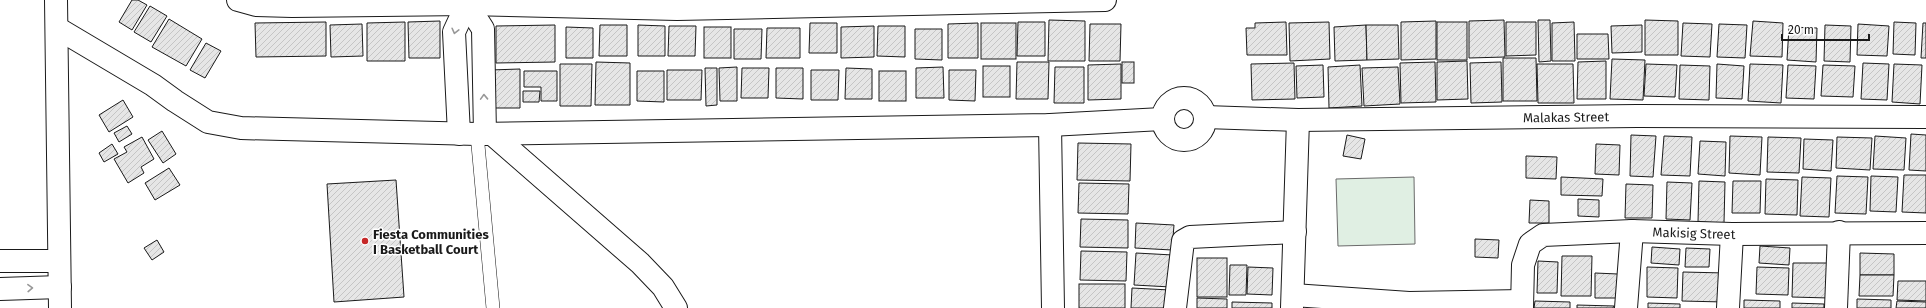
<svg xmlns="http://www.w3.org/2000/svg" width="1926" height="308" font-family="'Fira Sans',sans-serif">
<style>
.grass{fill:#e0efe3;stroke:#6a6a6a}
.building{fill:url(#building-hatch);stroke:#1a1a1a}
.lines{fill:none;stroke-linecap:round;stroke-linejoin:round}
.lane-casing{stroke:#1a1a1a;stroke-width:14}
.street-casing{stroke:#1a1a1a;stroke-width:24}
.lane{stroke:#fff;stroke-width:13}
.street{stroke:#fff;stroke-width:22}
.oneway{stroke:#989898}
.poi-dot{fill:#c62828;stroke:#fff;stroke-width:1.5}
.labels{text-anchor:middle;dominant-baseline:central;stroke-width:3;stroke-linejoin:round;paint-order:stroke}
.street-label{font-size:13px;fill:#1a1a1a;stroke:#fff}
.poi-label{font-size:13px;font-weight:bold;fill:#1a1a1a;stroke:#fff;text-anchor:start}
</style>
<defs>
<pattern id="building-hatch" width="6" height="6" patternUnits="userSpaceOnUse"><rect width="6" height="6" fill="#e6e6e6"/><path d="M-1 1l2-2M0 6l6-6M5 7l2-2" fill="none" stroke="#c5c5c5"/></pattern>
</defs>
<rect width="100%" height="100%" fill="#fff"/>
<!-- grass -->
<polygon class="grass" points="1414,177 1415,244 1338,246 1336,179"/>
<!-- building -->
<g class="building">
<polygon points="132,0 138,0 147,5 132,30 119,22"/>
<polygon points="150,6 167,16 151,42 134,32"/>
<polygon points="169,19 202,39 186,66 152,47"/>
<polygon points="1049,20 1085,21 1085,61 1048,61"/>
<polygon points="1504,20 1505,57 1469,58 1469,21"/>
<polygon points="1538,20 1550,20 1551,61 1539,62"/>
<polygon points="1645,20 1678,21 1678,55 1645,55"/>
<polygon points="440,21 440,58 409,58 408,22"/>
<polygon points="1436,21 1436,59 1401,60 1401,22"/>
<polygon points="1753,21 1783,23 1782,57 1750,56"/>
<polygon points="326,22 326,56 256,57 255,23"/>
<polygon points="405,22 405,61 367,61 367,23"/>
<polygon points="1018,22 1045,22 1045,56 1017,56"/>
<polygon points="1286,22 1287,55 1247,55 1246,28 1255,28 1255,23"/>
<polygon points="1329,22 1330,59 1290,61 1289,23"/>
<rect x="1437" y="22" width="30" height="38"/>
<polygon points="1506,22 1536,22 1536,55 1506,56"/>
<polygon points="1574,22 1575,61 1552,61 1552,23"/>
<polygon points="1894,22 1916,23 1915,55 1893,54"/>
<polygon points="810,23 837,23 837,53 809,53"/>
<polygon points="978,23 978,58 948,58 948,24"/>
<rect x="981" y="23" width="35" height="36"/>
<polygon points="1683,23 1712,24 1710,57 1681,56"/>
<polygon points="1923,23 1926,23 1926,58 1921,58"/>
<polygon points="362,24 363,56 331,57 330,25"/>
<polygon points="1090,24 1121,24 1120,61 1089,61"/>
<polygon points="1719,24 1747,25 1745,58 1717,57"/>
<polygon points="1858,24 1889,26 1887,56 1857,55"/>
<polygon points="555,25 555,62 496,63 496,26"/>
<polygon points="600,25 627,25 627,56 599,56"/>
<polygon points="638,25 665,26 665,56 638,56"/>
<polygon points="1366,25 1367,60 1335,61 1334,27"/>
<polygon points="1366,25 1398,25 1399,59 1367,60"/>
<polygon points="1642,25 1642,52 1612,53 1611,26"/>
<polygon points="1825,25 1851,26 1850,62 1824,61"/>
<polygon points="669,26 696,26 695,56 668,56"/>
<polygon points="874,26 874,57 841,58 841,27"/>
<polygon points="878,26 905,26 905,57 877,56"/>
<polygon points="566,27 593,28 593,58 566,58"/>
<rect x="704" y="27" width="27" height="31"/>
<polygon points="1789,27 1817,28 1816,62 1787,60"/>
<polygon points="767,28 800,28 800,58 766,58"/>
<polygon points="734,29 762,29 761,59 734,59"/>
<polygon points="915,29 942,29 942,60 915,59"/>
<polygon points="1577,34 1608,34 1609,59 1577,59"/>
<polygon points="206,43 221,51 205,78 190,70"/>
<polygon points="1503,58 1536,58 1537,101 1503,101"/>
<polygon points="1612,59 1645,60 1643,100 1610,99"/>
<polygon points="1467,61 1468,99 1437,100 1437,62"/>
<polygon points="1606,61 1606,99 1577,99 1578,62"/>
<polygon points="596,62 630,63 630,105 595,105"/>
<polygon points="1017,62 1049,62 1048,99 1016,99"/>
<rect x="1122" y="62" width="12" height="21"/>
<polygon points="1435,62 1436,102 1401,103 1400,63"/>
<polygon points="1501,62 1502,102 1471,103 1470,63"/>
<polygon points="1294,63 1295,99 1252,100 1251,64"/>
<polygon points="1863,63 1889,64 1887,100 1861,99"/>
<polygon points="560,64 592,64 591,106 560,106"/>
<polygon points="1121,64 1121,99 1088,100 1088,65"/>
<polygon points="1537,64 1573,64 1574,103 1538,103"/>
<polygon points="1646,64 1677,65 1675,97 1644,96"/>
<polygon points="1717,64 1744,66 1742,99 1716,98"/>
<polygon points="1750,64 1783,65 1781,103 1748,101"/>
<polygon points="1894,64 1922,65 1920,104 1892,102"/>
<polygon points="1323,65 1324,97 1297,98 1296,66"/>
<polygon points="1360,65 1362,106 1329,108 1328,67"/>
<polygon points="1680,65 1710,66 1709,100 1679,99"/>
<polygon points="1788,65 1816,66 1814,99 1786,98"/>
<polygon points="1823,65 1855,66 1853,97 1821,96"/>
<rect x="983" y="66" width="27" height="31"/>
<polygon points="737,67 737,101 720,101 719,68"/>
<polygon points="943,67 944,98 916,98 916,68"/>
<polygon points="1055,67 1084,67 1084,103 1054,103"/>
<polygon points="1398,67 1400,104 1364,106 1362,68"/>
<polygon points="705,68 717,68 717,105 706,106"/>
<polygon points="742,68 769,68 768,98 741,98"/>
<polygon points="776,68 803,68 803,99 776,98"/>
<polygon points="846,68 872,69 872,99 845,99"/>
<polygon points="520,69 520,108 491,108 490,70"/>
<polygon points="667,70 702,70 701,100 667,100"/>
<polygon points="811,70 839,70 838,100 811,100"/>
<polygon points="949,70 976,70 975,101 949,100"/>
<polygon points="524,71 557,71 557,101 541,101 541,87 524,87"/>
<polygon points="637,71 664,71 664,102 637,101"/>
<rect x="879" y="71" width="27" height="30"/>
<polygon points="523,91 540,91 539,102 523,102"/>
<polygon points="123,100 133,117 109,132 99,115"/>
<polygon points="127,126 132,134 119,142 114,133"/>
<polygon points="162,131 176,154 163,163 148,140"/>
<polygon points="1911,134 1926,135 1926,171 1909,170"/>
<polygon points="1347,135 1365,139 1361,159 1343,156"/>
<polygon points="1631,135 1656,136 1653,177 1630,176"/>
<polygon points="1664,136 1692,137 1690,176 1661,175"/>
<polygon points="1730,136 1762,137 1760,175 1729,173"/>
<polygon points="1875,136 1906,138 1904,170 1873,169"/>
<polygon points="142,137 154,159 141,167 144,173 128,183 114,159 127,152 124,147"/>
<polygon points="1768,137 1801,138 1799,173 1767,172"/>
<polygon points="1837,137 1872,138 1870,170 1836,168"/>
<polygon points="1804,139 1833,140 1831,171 1803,169"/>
<polygon points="1700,141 1726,142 1725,176 1698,174"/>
<polygon points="1078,143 1131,144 1130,181 1077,180"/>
<polygon points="112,144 118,154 104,162 99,153"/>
<polygon points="1596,144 1620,145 1619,175 1595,174"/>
<polygon points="1526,156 1557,157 1556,179 1526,178"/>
<polygon points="169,168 180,185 155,200 145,183"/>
<polygon points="1904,175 1926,175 1926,213 1902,212"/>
<polygon points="1837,176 1868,177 1866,214 1835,213"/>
<polygon points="1871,176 1898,177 1896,212 1870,211"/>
<polygon points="1561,177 1603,179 1602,196 1561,195"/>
<polygon points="1802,177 1831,178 1829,217 1800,216"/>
<polygon points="1766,179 1798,180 1797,215 1765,214"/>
<polygon points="396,180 404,297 334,302 327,184"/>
<polygon points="1699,181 1725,182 1724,223 1698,222"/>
<polygon points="1733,181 1761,181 1760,213 1732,213"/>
<polygon points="1667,182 1692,183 1690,220 1666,219"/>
<polygon points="1079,183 1129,184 1128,214 1078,213"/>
<polygon points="1626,184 1653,185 1652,218 1625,218"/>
<polygon points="1578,199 1599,200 1599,217 1578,216"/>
<polygon points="1530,200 1549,201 1549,223 1529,223"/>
<polygon points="1081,219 1128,220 1128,248 1080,247"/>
<polygon points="1136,223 1174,225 1172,250 1135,248"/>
<polygon points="1475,239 1499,240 1498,258 1475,257"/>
<polygon points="157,240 164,252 152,260 144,248"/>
<polygon points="1760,246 1790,248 1789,265 1759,263"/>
<polygon points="1652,247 1680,249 1679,265 1651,263"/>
<polygon points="1686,248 1710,249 1709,267 1685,267"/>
<polygon points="1081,251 1127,252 1126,281 1080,280"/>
<polygon points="1136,253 1173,255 1171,287 1134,285"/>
<polygon points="1860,253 1894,254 1894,275 1860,275"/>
<polygon points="1562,256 1592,256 1591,296 1561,296"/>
<rect x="1197" y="258" width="30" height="39"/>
<polygon points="1538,261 1558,262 1557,293 1537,293"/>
<polygon points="1793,263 1830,263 1829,298 1792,297"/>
<polygon points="1230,265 1247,265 1246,295 1229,295"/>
<polygon points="1248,267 1273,268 1272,295 1247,294"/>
<polygon points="1647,267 1678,268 1677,298 1647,297"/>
<polygon points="1757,267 1789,268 1788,295 1756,294"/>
<polygon points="1683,272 1725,273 1724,302 1682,301"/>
<polygon points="1595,273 1618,274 1617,298 1595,298"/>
<polygon points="1860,275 1894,275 1893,296 1859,296"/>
<polygon points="1898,281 1926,281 1926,301 1897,300"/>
<rect x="1079" y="284" width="46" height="24"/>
<polygon points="1132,288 1170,290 1169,308 1131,308"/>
<polygon points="1197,298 1227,299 1227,308 1197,308"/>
<polygon points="1857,299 1891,300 1891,308 1857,308"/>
<polygon points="1744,300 1780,301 1780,308 1744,308"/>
<polygon points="1535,301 1570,302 1570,308 1534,308"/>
<polygon points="1897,301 1926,302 1926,308 1896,308"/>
<polygon points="1232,302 1272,303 1272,308 1232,308"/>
<polygon points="1648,303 1680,304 1680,308 1648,308"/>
<polygon points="1792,303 1824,304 1824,308 1792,308"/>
<polygon points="1577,305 1614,306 1613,308 1577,308"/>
</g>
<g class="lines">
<defs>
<polyline id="lane" points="477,134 493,308"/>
<g id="street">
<polyline points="56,0 60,308"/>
<polyline points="238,0 256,5 292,6 467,4 677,9 1105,0"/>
<polyline points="467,4 483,29 485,134"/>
<polyline points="57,28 153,85 175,101 208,122 241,128 477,134 1050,125 1162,119"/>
<circle cx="1184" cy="119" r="21"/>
<path id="s1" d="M1205,117l93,3 339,-4 289,1"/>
<polyline points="1050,125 1053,308"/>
<polyline points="459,134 454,32 467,4 467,0"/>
<polyline points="492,134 640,263 663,287 676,308"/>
<polyline points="0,261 59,261"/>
<polyline points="0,289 60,287"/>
<polyline points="1293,295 1409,303 1522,301"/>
<polyline points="1175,308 1183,241 1190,237 1295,232"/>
<polyline points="1292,308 1298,120"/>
<path id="s2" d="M1522,308l1,-43 7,-21 13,-9 89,-4 100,3 194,-1"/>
<polyline points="1626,308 1632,231"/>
<polyline points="1728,308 1732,234"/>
<polyline points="1836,308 1839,232"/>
</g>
</defs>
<!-- lane casing -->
<use href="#lane" class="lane-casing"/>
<!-- street casing -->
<use href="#street" class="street-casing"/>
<!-- lane -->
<use href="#lane" class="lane"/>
<!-- street -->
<use href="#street" class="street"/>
</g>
<!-- one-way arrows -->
<defs><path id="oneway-chevron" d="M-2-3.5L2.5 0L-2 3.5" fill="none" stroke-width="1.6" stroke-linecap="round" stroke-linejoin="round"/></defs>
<g class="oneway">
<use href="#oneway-chevron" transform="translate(455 31) rotate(104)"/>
<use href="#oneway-chevron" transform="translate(484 97) rotate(-92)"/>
<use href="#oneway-chevron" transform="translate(30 288) rotate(-2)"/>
</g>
<!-- markers -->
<circle class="poi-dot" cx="365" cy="241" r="4"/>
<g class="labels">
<!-- street labels -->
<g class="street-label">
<text stroke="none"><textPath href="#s1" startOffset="361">Malakas Street</textPath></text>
<text stroke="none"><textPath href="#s2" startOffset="232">Makisig Street</textPath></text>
</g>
<!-- poi labels -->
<g class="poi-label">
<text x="373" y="234">Fiesta Communities<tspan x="373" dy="15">I Basketball Court</tspan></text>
</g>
</g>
<!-- scale -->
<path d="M1782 34v6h87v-6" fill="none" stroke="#1a1a1a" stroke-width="2"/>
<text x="1788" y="34" font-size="12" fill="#1a1a1a" stroke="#ffffff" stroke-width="3" paint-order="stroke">20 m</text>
</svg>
